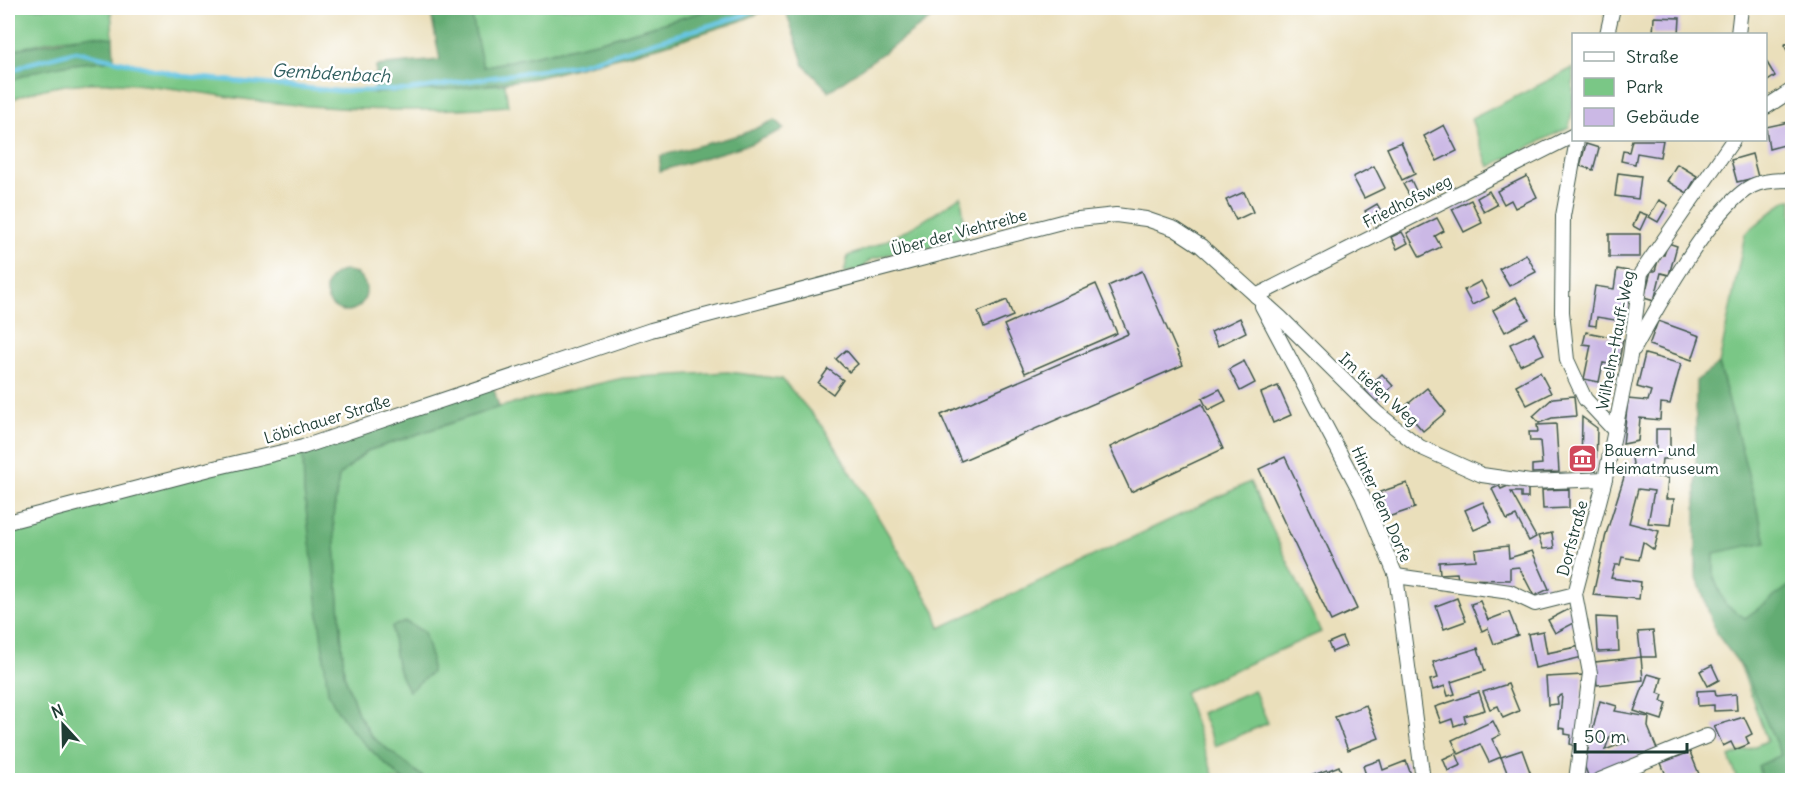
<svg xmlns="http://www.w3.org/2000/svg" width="1800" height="788" font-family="Delius,sans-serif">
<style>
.green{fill:#7ac786;stroke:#4c825d;stroke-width:1.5}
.forest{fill:#63ac73;stroke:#417454;stroke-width:1.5}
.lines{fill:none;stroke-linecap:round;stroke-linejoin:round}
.stream{stroke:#65c5e3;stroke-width:4.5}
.building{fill:#cbb8e5;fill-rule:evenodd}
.street-casing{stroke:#3d5548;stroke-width:16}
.street{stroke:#fff;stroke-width:14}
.labels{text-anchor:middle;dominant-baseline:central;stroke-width:5;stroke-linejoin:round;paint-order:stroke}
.street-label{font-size:16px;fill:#1f3d34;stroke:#fff}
.poi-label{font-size:16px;fill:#1f3d34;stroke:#fff;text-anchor:start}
.water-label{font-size:18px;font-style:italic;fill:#305f60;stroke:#fff}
</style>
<rect width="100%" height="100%" fill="#fff"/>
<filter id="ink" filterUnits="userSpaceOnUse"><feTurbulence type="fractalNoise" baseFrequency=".0167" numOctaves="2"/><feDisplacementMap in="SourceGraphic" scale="12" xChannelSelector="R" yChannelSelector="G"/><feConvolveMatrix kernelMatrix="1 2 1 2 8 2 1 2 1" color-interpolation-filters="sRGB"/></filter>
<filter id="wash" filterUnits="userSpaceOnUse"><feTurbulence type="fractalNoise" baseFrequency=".008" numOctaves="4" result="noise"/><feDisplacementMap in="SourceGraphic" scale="24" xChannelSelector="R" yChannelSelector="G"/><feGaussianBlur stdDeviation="1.35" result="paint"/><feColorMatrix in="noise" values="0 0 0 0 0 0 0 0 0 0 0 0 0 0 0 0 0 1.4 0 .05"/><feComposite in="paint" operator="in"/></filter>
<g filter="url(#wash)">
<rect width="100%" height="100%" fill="#eadfbb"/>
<!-- green -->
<g class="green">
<path d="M8,8h103l2,30c-33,-5 -75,3 -105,15z"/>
<polygon points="470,8 716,8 601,41 482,67"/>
<path d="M114,60l69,16 192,17 130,-9 3,22c-76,6 -155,5 -232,-3 -89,-8 -182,-40 -268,-2v-19c33,-16 69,-19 106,-22z"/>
<polygon points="1573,68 1573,107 1569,127 1489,167 1471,119"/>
<path d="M961,196l5,41 -46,14 -24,1 -26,8 -8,9 -18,4 4,-17c42,-14 77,-35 113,-60z"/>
<polygon points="1792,199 1792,584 1784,590 1792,593 1792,780 1738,780 1729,757 1767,741 1744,675 1707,593 1705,547 1764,537 1719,364 1745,234 1786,200"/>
<polygon points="728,372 782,379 824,428 935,611 940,628 1250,482 1321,632 1184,692 1215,780 427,780 372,737 358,714 344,674 333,517 339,476 367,451 499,407 623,378"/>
<polygon points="303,447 304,492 314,564 350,729 403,780 8,780 8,522"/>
<polygon points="1254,690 1268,723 1215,746 1201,713"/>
</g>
<!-- forest -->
<g class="forest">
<polygon points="430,8 470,8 483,67 601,41 716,8 772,8 740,21 661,46 536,78 454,89 375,93 376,66 440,60"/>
<polygon points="785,8 946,8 829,91 804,65"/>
<path d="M93,35l20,3 1,22c-37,3 -73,6 -106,22v-29l13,-5z"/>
<polygon points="775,120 784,129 753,143 660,171 660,156 743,134"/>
<circle cx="346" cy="291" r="20"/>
<polygon points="1719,364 1766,542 1714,553 1714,578 1725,604 1745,618 1792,584 1792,780 1762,780 1758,766 1781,755 1744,670 1716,633 1696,575 1696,381"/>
<path d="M492,383l7,24 -132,44 -28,25 -6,41 11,157 14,40 14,23 55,43h-24c-28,-27 -60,-51 -75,-88l-24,-200 -1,-45z"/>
<path d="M406,622l18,10 7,25v16l-22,18c-14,-20 -15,-41 -17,-65z"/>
</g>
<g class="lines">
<!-- stream -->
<polyline class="stream" points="8,73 27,64 76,51 183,76 339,91 409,90 580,64 741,16 758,8"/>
</g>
<g id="blocks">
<!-- building -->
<g class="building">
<polygon points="1654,17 1680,18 1679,34 1653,34"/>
<polygon points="1792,40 1792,59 1784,45"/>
<polygon points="1766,61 1775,76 1766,82"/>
<polygon points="1789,122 1792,143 1769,149 1766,127"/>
<polygon points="1444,125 1457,151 1437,161 1424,136"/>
<polygon points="1632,140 1663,140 1660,157 1637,153 1635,164 1621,161 1623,151 1629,152"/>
<polygon points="1401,142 1415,174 1402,180 1387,148"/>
<polygon points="1586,144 1599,148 1593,170 1580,166"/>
<polygon points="1752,154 1758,177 1737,182 1731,160"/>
<polygon points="1677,164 1697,176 1687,193 1667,181"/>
<polygon points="1374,166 1385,188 1364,198 1353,177"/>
<polygon points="1618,173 1641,176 1638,199 1615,196"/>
<polygon points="1527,176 1537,197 1515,208 1511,200 1504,204 1497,191"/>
<polygon points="1411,180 1419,197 1412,200 1403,184"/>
<polygon points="1489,191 1497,205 1484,212 1477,198"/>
<polygon points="1244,192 1253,212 1236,220 1226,200"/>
<polygon points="1471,200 1482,223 1464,232 1452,209"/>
<polygon points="1659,200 1668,205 1658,222 1649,217"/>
<polygon points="1377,204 1384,216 1372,223 1365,211"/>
<polygon points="1639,212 1647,215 1640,230 1633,226"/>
<polygon points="1437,218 1444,231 1435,236 1441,247 1420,257 1407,233"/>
<polygon points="1402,232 1408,243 1397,249 1391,237"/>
<rect x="1609" y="234" width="31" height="23"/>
<polygon points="1668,243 1677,246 1669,275 1661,273 1654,301 1644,298 1651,271 1655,271 1660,254 1664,255"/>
<polygon points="1526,254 1536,272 1509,286 1499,269"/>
<polygon points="1617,269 1634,272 1627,322 1597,317 1596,326 1589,325 1595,286 1614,289"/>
<polygon points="1142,271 1183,365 961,461 941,415 1128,334 1108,286"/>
<polygon points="1481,281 1489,297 1472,305 1464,290"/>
<polygon points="1096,284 1117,333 1025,373 1004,325"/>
<polygon points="1516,297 1529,319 1505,332 1493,310"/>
<polygon points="1007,300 1013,316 984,328 978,312"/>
<polygon points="1240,318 1246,332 1218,346 1211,332"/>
<polygon points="1658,321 1700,336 1692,360 1649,345"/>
<polygon points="1586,332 1623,339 1618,366 1603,363 1599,382 1584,379 1591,345 1583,344"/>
<polygon points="1534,333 1544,354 1520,365 1510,344"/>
<polygon points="846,350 858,364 849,372 836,359"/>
<polygon points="1645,354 1681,364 1670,404 1661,403 1660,420 1640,418 1638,441 1623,444 1628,399 1648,401 1651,391 1637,387"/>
<polygon points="1244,361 1255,383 1240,391 1229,369"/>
<polygon points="828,369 843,380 833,394 818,383"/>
<polygon points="1540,372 1551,393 1527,405 1516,385"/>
<polygon points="1382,374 1393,386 1376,402 1365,390"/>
<polygon points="1278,386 1291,415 1273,423 1261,393"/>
<polygon points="1427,388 1446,412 1423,431 1403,408"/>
<polygon points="1220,389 1226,401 1208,410 1202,398"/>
<polygon points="1574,396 1576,416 1552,418 1539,423 1533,416 1553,398"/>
<polygon points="1202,404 1223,449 1131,492 1110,447"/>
<polygon points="1582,417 1597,428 1596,471 1581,471"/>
<polygon points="1556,424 1559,472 1532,473 1532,465 1542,464 1540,441 1530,441 1529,432 1538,432 1537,425"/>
<polygon points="1656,429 1670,429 1670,459 1662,459 1661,468 1634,470 1631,452 1656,452"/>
<polygon points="1285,457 1357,609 1331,621 1259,469"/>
<polygon points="1625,474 1668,478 1666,499 1674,499 1671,525 1648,523 1654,491 1638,489 1629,523 1659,531 1654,550 1643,542 1639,560 1622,557 1620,565 1615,565 1611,578 1641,582 1639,599 1593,595 1606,534"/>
<polygon points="1407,483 1415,508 1388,517 1380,492"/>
<polygon points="1528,485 1528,498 1521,498 1521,492 1511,492 1536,537 1529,541 1516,516 1507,520 1492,489 1499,486 1501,489 1508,486"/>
<polygon points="1569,489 1569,508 1543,509 1542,490"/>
<polygon points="1483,502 1492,522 1474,530 1465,510"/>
<polygon points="1552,533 1554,548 1543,549 1538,536"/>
<polygon points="1508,546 1509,558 1532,551 1549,589 1534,596 1519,567 1510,568 1510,580 1458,579 1457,573 1440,574 1439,562 1476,560 1475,550"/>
<polygon points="1457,598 1466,621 1444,629 1436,606"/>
<polygon points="1480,601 1488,620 1509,612 1518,635 1494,644 1488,628 1482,631 1471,604"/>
<polygon points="1571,608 1578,621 1555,633 1548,620"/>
<polygon points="1596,617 1617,618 1619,651 1598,652"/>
<polygon points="1543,631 1547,653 1581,646 1583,657 1535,668 1528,634"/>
<polygon points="1653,631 1656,657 1641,657 1638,632"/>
<polygon points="1342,637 1346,646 1332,652 1328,643"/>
<polygon points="1478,648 1485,671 1451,682 1455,694 1448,696 1445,686 1433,690 1430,680 1438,678 1433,662"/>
<polygon points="1641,657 1643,680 1597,685 1595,662"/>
<polygon points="1712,665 1719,680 1708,686 1700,671"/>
<polygon points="1648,674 1662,678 1658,693 1663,695 1661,701 1667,703 1662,720 1634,711"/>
<polygon points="1583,675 1582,697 1578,748 1570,744 1571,735 1565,734 1565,729 1559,728 1562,695 1557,697 1558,704 1548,705 1546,677"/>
<polygon points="1508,684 1519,711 1503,718 1498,706 1490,709 1483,692"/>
<polygon points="1715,690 1716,696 1736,694 1737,710 1714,711 1714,705 1698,706 1697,691"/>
<polygon points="1479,692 1485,710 1464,716 1466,722 1454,726 1452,719 1441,723 1435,707"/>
<path d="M1600,701l17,5 -2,5 34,6 -1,10 9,22 -68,29 -5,-13zM1611,733l16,3 2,5 -24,9z"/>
<polygon points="1366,705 1379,738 1348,750 1335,717"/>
<polygon points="1744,717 1752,734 1746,737 1749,744 1735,750 1731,742 1723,746 1714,726"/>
<polygon points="1493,721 1500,735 1492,739 1501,757 1489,762 1480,744 1459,754 1452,740"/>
<polygon points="1522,750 1533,780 1510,780 1501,757"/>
<polygon points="1690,752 1699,774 1683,780 1668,780 1661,763"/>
<polygon points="1456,753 1461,765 1448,771 1443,759"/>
<polygon points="1380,760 1383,770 1406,761 1413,780 1352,780 1366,775 1363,766"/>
<polygon points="1339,766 1342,774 1332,778 1329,770"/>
<polygon points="1327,770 1331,780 1313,780 1311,776"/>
</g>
</g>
</g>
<g filter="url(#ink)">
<use href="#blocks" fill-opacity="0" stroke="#3d5548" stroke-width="1.5"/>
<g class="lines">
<defs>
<g id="street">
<polyline points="1607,34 1613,8"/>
<polyline points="1738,34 1741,8"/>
<polyline points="1766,107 1792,90"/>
<polyline points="1577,140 1563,216 1562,312 1567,360 1585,399 1614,430"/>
<polyline points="1256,296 1574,135"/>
<polyline points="1262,306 1362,495 1396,576 1423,780"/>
<path d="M1634,349c22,-40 80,-144 118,-163 12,-6 28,-6 40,-6"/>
<polyline points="8,522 210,469 303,447 651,330 1069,220 1116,215 1146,219 1175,229 1201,246 1281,318 1377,413 1420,447 1482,475 1530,482 1605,479"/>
<polyline points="1396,576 1510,592 1535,604 1575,594"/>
<polyline points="1576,780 1590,673 1575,594 1605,479 1630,356 1641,273 1733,140"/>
<polyline points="1600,780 1707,736"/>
</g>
</defs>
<!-- street casing -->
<use href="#street" class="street-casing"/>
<!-- street -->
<use href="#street" class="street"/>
</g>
</g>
<!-- icons -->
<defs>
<symbol id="museum-square" viewBox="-11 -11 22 22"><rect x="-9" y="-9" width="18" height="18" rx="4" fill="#d1495b" stroke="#fff"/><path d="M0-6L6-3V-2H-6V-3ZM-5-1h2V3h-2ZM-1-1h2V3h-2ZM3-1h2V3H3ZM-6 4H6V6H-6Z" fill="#fff"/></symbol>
</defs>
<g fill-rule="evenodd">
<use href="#museum-square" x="1566" y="442" width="33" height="33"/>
</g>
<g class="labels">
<!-- street labels -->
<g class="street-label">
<text transform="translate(1407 201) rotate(-27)">Friedhofsweg</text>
<text transform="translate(959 232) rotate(-15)">Über der Viehtreibe</text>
<text transform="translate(1615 340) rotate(-79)">Wilhelm-Hauff-Weg</text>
<text transform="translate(1379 389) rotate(42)">Im tiefen Weg</text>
<text transform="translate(327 419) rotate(-17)">Löbichauer Straße</text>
<text transform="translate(1382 504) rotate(66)">Hinter dem Dorfe</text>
<text transform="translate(1572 538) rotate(-75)">Dorfstraße</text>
</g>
<!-- poi labels -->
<g class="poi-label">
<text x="1604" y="450">Bauern- und<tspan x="1604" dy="18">Heimatmuseum</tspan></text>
</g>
<!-- water labels -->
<g class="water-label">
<text transform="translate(331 73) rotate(3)">Gembdenbach</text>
</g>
</g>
<!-- margin -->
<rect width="1800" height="788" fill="none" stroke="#fff" stroke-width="30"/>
<!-- legend -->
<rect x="1572" y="33" width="195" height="108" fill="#ffffff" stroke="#a5b1ae" stroke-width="1.5"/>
<rect x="1584" y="52" width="30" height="9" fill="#ffffff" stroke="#a5b1ae" stroke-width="1.5"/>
<text x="1626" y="63" font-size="18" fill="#1f3d34">Straße</text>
<rect x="1584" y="78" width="30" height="18" fill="#7ac786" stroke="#a5b1ae" stroke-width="1.5"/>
<text x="1626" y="93" font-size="18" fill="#1f3d34">Park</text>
<rect x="1584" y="108" width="30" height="18" fill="#cbb8e5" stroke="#a5b1ae" stroke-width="1.5"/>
<text x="1626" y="123" font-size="18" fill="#1f3d34">Gebäude</text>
<!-- north arrow -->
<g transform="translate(63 725) rotate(338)" stroke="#ffffff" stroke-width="4.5" paint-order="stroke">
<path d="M0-4.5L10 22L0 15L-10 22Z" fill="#1f3d34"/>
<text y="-9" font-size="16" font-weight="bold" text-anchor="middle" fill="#1f3d34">N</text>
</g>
<!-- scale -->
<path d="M1575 743v9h112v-9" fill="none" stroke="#1f3d34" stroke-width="3"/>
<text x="1584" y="743" font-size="18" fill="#1f3d34" stroke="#ffffff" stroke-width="4.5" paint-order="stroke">50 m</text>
</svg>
